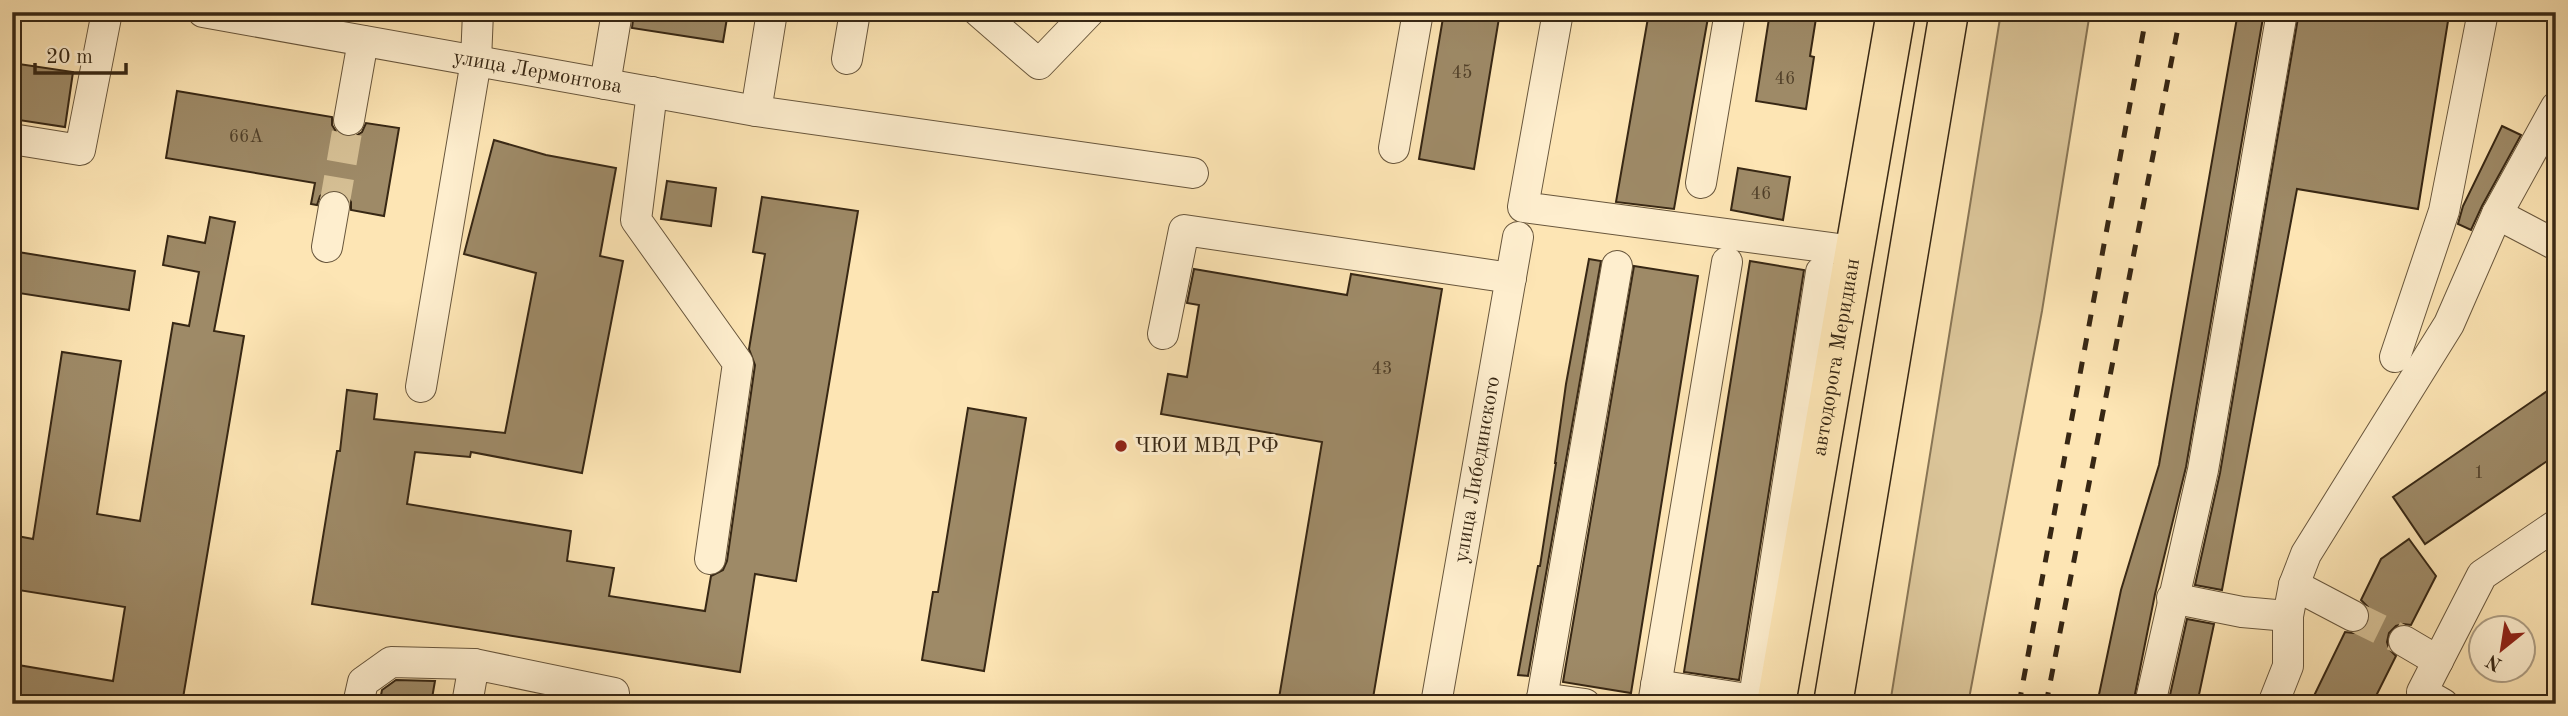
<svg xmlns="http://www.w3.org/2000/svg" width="2568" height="716" font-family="'Old Standard TT',serif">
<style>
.green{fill:#dbc599;stroke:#897656;stroke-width:2}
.building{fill:#9e8a67;stroke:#372714;stroke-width:2}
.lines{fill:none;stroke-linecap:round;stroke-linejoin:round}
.minor-tunnel{stroke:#d5bf94;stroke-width:30;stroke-dasharray:30 15;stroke-linecap:butt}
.minor-casing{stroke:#68563c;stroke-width:32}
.major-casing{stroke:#372714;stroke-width:41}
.minor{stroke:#feeece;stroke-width:30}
.major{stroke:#fde5b4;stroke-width:38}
.rail{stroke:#372714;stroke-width:5;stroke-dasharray:12 12;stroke-linecap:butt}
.poi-dot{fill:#8f2418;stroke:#feeece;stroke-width:2.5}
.labels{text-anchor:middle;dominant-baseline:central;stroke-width:6;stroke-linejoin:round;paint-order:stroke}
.number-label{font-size:18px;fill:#514029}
.street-label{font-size:21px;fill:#372714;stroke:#feeece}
.poi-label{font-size:21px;fill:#372714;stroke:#feeece;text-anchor:start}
</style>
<rect width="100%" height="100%" fill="#fde5b4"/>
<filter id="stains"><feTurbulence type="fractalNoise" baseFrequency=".00286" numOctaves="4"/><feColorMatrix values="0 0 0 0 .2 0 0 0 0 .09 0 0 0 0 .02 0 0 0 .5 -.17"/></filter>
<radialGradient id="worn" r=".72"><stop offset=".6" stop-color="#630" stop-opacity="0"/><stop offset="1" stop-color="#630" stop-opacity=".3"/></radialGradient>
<!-- green -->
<polygon class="green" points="2001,12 2090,12 2042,311 1968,704 1890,704"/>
<!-- building -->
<g class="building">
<polygon points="634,12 728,12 723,42 632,28"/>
<polygon points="1444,12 1500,12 1474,169 1419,159"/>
<polygon points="1649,12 1709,12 1674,209 1616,202"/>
<polygon points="1770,12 1817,12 1810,56 1814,57 1806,109 1756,101"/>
<polygon points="2238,12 2264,12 2186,467 2155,594 2133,704 2097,704 2121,590 2159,465"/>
<polygon points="2299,12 2395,12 2448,21 2418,209 2297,189 2222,590 2195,585 2220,473"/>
<polygon points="12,63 73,72 65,127 12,119"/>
<polygon points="177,91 332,117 332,125 337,133 347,137 354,137 362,132 366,123 399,128 384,216 351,210 351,202 346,194 336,190 327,191 320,196 317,205 311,204 315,183 166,158"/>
<polygon points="2502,126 2521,135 2482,206 2471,230 2458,224 2463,206"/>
<polygon points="494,140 546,155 616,168 600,256 623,261 582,473 471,452 470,457 415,452 407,504 571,531 567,561 614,568 609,596 705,611 711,576 723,570 727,561 755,365 749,349 765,254 753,252 762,197 858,211 796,581 755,574 740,672 312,604 337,451 340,451 347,390 377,394 374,419 505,433 536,273 464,254"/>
<polygon points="1738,168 1790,177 1783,220 1731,210"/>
<polygon points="667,181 716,188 711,226 661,219"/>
<polygon points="210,217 235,222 214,331 244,336 182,704 12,704 12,664 113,681 125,607 12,589 12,535 33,539 62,352 121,361 97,514 140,521 173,323 189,326 199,272 163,265 168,236 205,243"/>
<polygon points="12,251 135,271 129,310 12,292"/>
<polygon points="1589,259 1601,261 1528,676 1518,675 1538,566 1540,566 1556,463 1555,463 1566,384"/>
<polygon points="1750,261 1804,270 1739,680 1684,672"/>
<polygon points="1634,266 1698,276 1631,693 1563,682"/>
<polygon points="1194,269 1347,295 1351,274 1442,289 1372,704 1278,704 1322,442 1161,414 1168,374 1187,377 1199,305 1187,303"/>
<polygon points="2556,385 2556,455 2425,544 2393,497"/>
<polygon points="968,408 1026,418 984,671 922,660 933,592 938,592"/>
<polygon points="2409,539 2436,576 2411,625 2403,624 2396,626 2389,633 2387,642 2389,649 2396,656 2372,704 2310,704 2345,632 2353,633 2362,631 2369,623 2370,615 2368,607 2361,600 2381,559"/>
<polygon points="2187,619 2214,624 2197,704 2168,704"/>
<polygon points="396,680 435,681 431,704 392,704 393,697 381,695 382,690"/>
</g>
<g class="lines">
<!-- minor-tunnel -->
<g class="minor-tunnel">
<polyline points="334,207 349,120"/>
<polyline points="2353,616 2404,641"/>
</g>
<defs>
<g id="minor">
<path id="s1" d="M203,12l553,99 437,62"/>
<polyline points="979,12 1039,64 1089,12"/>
<polyline points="1558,12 1523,207 1854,251"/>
<polyline points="847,59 855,12"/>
<polyline points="605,84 617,12"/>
<polyline points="652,92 636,220 738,363 710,559"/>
<polyline points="756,111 772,12"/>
<polyline points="349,120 363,41"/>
<polyline points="12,139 80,150 107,12"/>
<polyline points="1394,148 1418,12"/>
<polyline points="1701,183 1730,12"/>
<polyline points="2497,214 2556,245"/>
<polyline points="327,247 334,207"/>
<polyline points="1163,334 1184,230 1511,278"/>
<polyline points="2395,357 2444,211 2483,12"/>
<polyline points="421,387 476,61 478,12"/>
<polyline points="2294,585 2353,616"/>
<polyline points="2172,598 2242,612 2288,616"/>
<polyline points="2404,641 2438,661"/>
<polyline points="1656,685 1754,700"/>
<polyline points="1542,698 1585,704"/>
<polyline points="358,704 363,682 391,662 474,664"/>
<polyline points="467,704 474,664 614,693 612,704"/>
<path id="s2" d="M1436,704l82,-467"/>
<polyline points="1541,704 1617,266"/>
<polyline points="1653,704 1727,262"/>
<polyline points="1753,704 1821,272"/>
<polyline points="2150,704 2203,470 2282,12"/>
<polyline points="2273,704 2288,666 2288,616 2294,585 2306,554 2449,324 2497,214 2556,107"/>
<polyline points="2443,704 2422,692 2482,575 2556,525"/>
</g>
<g id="major">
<path id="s3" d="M1776,704l120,-692"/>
<polyline points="1833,704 1949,12"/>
</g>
</defs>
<!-- minor casing -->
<use href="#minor" class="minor-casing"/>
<!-- major casing -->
<use href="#major" class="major-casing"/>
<!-- minor -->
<use href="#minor" class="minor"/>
<!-- major -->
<use href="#major" class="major"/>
<!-- rail -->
<g class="rail">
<polyline points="2019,704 2147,12"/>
<polyline points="2046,704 2181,12"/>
</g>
</g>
<!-- markers -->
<circle class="poi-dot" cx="1121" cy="446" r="7"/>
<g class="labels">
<!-- number labels -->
<g class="number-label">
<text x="1462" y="73">45</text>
<text x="1785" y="79">46</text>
<text x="246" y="137">66А</text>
<text x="1761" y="194">46</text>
<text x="1382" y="369">43</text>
<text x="2479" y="473">1</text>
</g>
<!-- street labels -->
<g class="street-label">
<text stroke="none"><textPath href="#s1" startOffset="340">улица Лермонтова</textPath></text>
<text stroke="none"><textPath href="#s3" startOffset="352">автодорога Меридиан</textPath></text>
<text stroke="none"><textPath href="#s2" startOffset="238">улица Либединского</textPath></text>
</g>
<!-- poi labels -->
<g class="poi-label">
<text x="1135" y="446">ЧЮИ МВД РФ</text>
</g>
</g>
<!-- margin -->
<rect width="2568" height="716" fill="none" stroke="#fde5b4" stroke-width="42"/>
<rect x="14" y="14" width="2540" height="688" fill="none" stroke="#372714" stroke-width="3.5"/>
<rect x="21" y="21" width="2526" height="674" fill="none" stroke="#372714" stroke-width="2"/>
<!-- north arrow -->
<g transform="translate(2502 649) rotate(210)"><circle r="33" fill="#feeece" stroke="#ae9e84" stroke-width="2"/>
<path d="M0-5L12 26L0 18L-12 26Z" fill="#8f2418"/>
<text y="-10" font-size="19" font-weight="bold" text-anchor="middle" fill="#372714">N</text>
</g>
<!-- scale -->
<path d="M35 63v10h91v-10" fill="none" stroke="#372714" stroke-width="3.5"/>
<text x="46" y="63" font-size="21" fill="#372714" stroke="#feeece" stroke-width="5" paint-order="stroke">20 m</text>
<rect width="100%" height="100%" filter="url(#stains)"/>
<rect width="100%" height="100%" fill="url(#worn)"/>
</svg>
